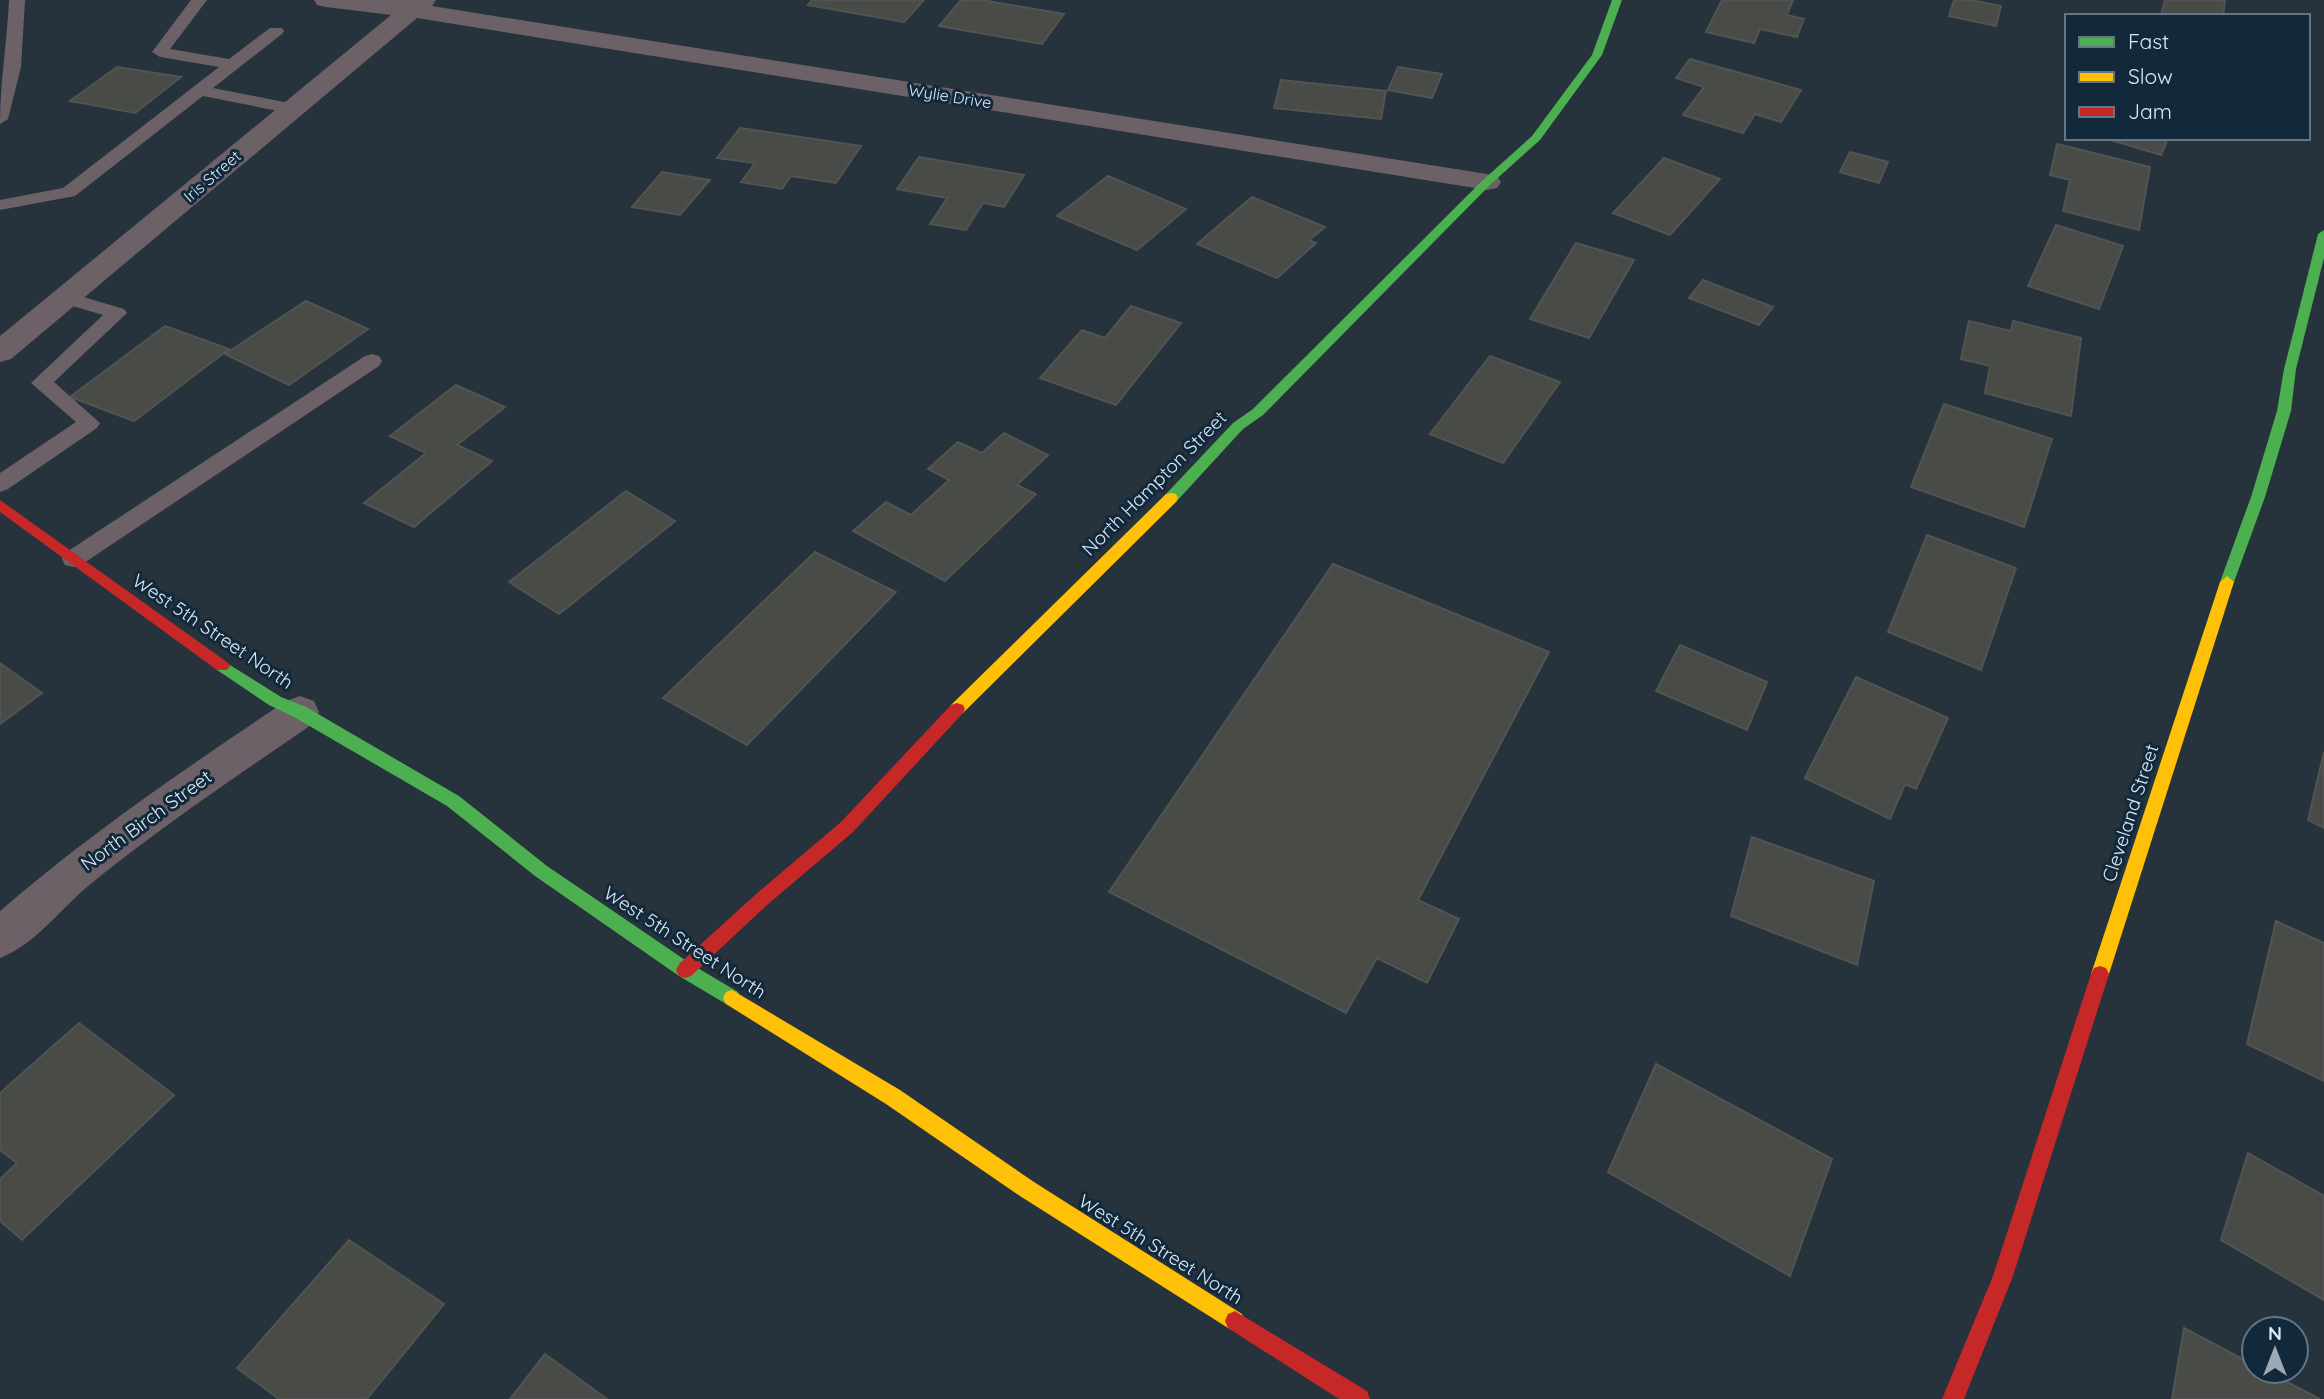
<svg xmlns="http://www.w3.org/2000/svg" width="2324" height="1399" font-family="Quicksand,sans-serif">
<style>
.building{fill:#494b47;stroke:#515453;stroke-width:2}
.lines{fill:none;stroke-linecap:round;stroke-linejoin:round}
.lane{fill:#6b6166;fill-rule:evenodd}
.street{fill:#6b6166;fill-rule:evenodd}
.fast{fill:#4caf50;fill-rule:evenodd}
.slow{fill:#ffc107;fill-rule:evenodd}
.jam{fill:#c62828;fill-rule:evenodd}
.labels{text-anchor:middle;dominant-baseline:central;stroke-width:6;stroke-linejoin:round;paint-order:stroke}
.far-street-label{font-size:16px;fill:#dceaf7;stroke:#12293b}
.street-label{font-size:19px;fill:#dceaf7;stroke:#12293b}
</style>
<rect width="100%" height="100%" fill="#26323c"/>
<!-- building -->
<g class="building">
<polygon points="812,0 924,0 904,22 808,5"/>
<polygon points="961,0 982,0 1064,14 1042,44 939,26"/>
<polygon points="1722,0 1793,0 1787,15 1804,19 1797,37 1760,29 1754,43 1706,32"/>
<polygon points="1954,0 1971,0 2001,6 1996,26 1949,16"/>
<polygon points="2165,0 2225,0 2223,16 2161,15"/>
<polygon points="1690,59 1801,90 1781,122 1755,114 1743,133 1683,115 1704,87 1676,78"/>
<polygon points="117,67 181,77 135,113 70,101"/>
<polygon points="1398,67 1442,74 1432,98 1388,90"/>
<polygon points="1281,80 1386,91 1381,119 1274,108"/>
<polygon points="740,128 861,146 836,183 791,176 782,189 741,182 755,163 717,158"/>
<polygon points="2104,138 2168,138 2161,155"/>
<polygon points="2057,144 2150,167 2139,230 2063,211 2070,180 2050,175"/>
<polygon points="1850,152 1888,162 1879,183 1840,172"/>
<polygon points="919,157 1024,175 1004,207 983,203 966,230 930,224 947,198 897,189"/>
<polygon points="1664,158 1720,179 1670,235 1613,213"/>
<polygon points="662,172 710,180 680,215 632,207"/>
<polygon points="1108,176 1186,209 1137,250 1057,216"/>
<polygon points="1252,197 1325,227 1309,240 1316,243 1277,278 1197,244"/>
<polygon points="2056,225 2123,246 2099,309 2028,286"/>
<polygon points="1576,243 1634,260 1589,338 1530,319"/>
<polygon points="1703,280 1773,307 1759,325 1689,298"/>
<polygon points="306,301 368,329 289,385 225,354"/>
<polygon points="1131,306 1181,323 1116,405 1040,378 1082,330 1105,338"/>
<polygon points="1969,321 2011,331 2013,321 2081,338 2071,416 1985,393 1990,366 1961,359"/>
<polygon points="165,326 229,349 134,421 70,397"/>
<polygon points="1490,356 1560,382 1503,463 1430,434"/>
<polygon points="456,385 505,407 457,445 492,461 414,527 364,503 426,453 390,436"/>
<polygon points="1944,404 2052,439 2024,527 1911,487"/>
<polygon points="1004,433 1048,455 1017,485 1036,494 945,581 853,531 886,502 911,515 949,480 928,469 958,442 982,453"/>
<polygon points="626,491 675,521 559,614 509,582"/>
<polygon points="1927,535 2016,568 1981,670 1888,632"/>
<polygon points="815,552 896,592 747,745 663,698"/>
<polygon points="1333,564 1549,652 1418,900 1459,919 1427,983 1377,958 1346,1013 1109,892"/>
<polygon points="1680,645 1767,682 1747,730 1656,691"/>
<polygon points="0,663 42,693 0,724"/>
<polygon points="1856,677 1948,718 1916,789 1905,784 1890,819 1805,778"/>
<polygon points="2324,752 2324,828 2308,820"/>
<polygon points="1752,837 1874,881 1857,965 1731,916"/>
<polygon points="2276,921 2324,943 2324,1081 2247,1044"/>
<polygon points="79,1023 174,1095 22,1240 0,1221 0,1179 17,1163 0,1150 0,1093"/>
<polygon points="1656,1064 1832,1159 1790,1276 1608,1172"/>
<polygon points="2248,1153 2324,1196 2324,1300 2221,1240"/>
<polygon points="349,1240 444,1304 367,1399 279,1399 237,1368"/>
<polygon points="2184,1328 2254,1365 2254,1371 2266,1371 2320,1399 2172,1399"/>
<polygon points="545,1354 607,1399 510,1399"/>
</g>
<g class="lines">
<!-- lane -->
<g class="lane">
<path d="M9,0h16l-4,67 -13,52 -8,5c0,-41 7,-82 9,-124z"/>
<polygon points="191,0 207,0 170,49 229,59 270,28 282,28 284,31 282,34 213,88 299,105 301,109 299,113 293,114 203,96 75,196 0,210 0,200 63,188 219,67 160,57 152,52"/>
<polygon points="63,291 124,309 127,313 54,382 100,423 97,428 8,489 0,492 0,473 76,422 31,383 103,315 56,301 53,297 56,293"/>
<polygon points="372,354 379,356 382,361 379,366 81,565 73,567 65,565 62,559 65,553 365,356"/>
</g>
<!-- street -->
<g class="street">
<polygon points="314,0 436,0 432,6 1487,174 1497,176 1501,182 1497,188 1487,190 417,18 11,359 0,362 0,336 391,15 326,7 317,5"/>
<path d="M300,696l14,5 5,11 -5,11c-77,53 -155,105 -227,164 -27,23 -53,58 -87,71v-47c90,-78 188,-144 286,-210z"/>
</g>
<!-- fast -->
<g class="fast">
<polygon points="1612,0 1622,0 1602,55 1540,140 1491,184 1263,415 1243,429 1176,502 1166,502 1164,498 1166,494 1233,423 1253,409 1483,180 1532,136 1592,55"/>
<polygon points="2324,230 2324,258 2296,369 2291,411 2265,497 2234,582 2227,588 2220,582 2251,497 2277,411 2284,369 2318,234"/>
<polygon points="222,660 281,697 306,707 459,796 547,866 691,964 738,992 741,998 738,1004 732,1006 726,1004 679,976 535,876 447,806 294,717 269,705 217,670 214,666 217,662"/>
</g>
<!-- slow -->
<g class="slow">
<polygon points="1171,493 1176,494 1178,498 1176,502 963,713 951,713 949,709 951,705 1166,494"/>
<polygon points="2227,576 2234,582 2109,974 2106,980 2100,982 2094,980 2091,974 2220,582"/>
<polygon points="732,990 900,1090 1034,1182 1242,1314 1245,1321 1242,1328 1235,1331 1228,1328 1020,1196 886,1104 726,1004 723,998 726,992"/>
</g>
<!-- jam -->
<g class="jam">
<polygon points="0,500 227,662 230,666 227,670 217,670 0,512"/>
<polygon points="957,703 963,705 965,709 963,713 853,832 767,905 691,976 685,978 679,976 676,970 679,964 755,895 841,822 951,705"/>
<polygon points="2100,966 2106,968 2109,974 2013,1276 1964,1399 1942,1399 1993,1276 2091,974 2094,968"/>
<polygon points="1235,1311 1367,1391 1370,1399 1339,1399 1228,1328 1225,1321 1228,1314"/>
</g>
</g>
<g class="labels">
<!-- far-street labels -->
<g class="far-street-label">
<text transform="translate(950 96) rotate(9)">Wylie Drive</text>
<text transform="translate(212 176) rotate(-41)">Iris Street</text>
</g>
<!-- street labels -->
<g class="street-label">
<text transform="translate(1154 483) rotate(-45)">North Hampton Street</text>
<text transform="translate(213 631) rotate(34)">West 5th Street North</text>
<text transform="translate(2130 813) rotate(-72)">Cleveland Street</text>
<text transform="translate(146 820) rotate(-36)">North Birch Street</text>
<text transform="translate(685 942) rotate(33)">West 5th Street North</text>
<text transform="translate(1161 1249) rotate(32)">West 5th Street North</text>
</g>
</g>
<!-- legend -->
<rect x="2065" y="14" width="245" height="126" fill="#12293b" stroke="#637686" stroke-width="2"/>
<rect x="2079" y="37" width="35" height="10" fill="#4caf50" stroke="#637686" stroke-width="2"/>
<text x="2128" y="49" font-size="21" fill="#dceaf7">Fast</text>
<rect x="2079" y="72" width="35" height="10" fill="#ffc107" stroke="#637686" stroke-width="2"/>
<text x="2128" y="84" font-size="21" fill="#dceaf7">Slow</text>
<rect x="2079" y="107" width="35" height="10" fill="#c62828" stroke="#637686" stroke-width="2"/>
<text x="2128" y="119" font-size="21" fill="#dceaf7">Jam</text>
<!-- north arrow -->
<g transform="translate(2275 1350)"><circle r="33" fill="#12293b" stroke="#637686" stroke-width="2"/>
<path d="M0-5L12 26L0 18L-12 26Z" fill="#9caab6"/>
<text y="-10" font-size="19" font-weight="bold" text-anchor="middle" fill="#dceaf7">N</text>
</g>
</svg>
